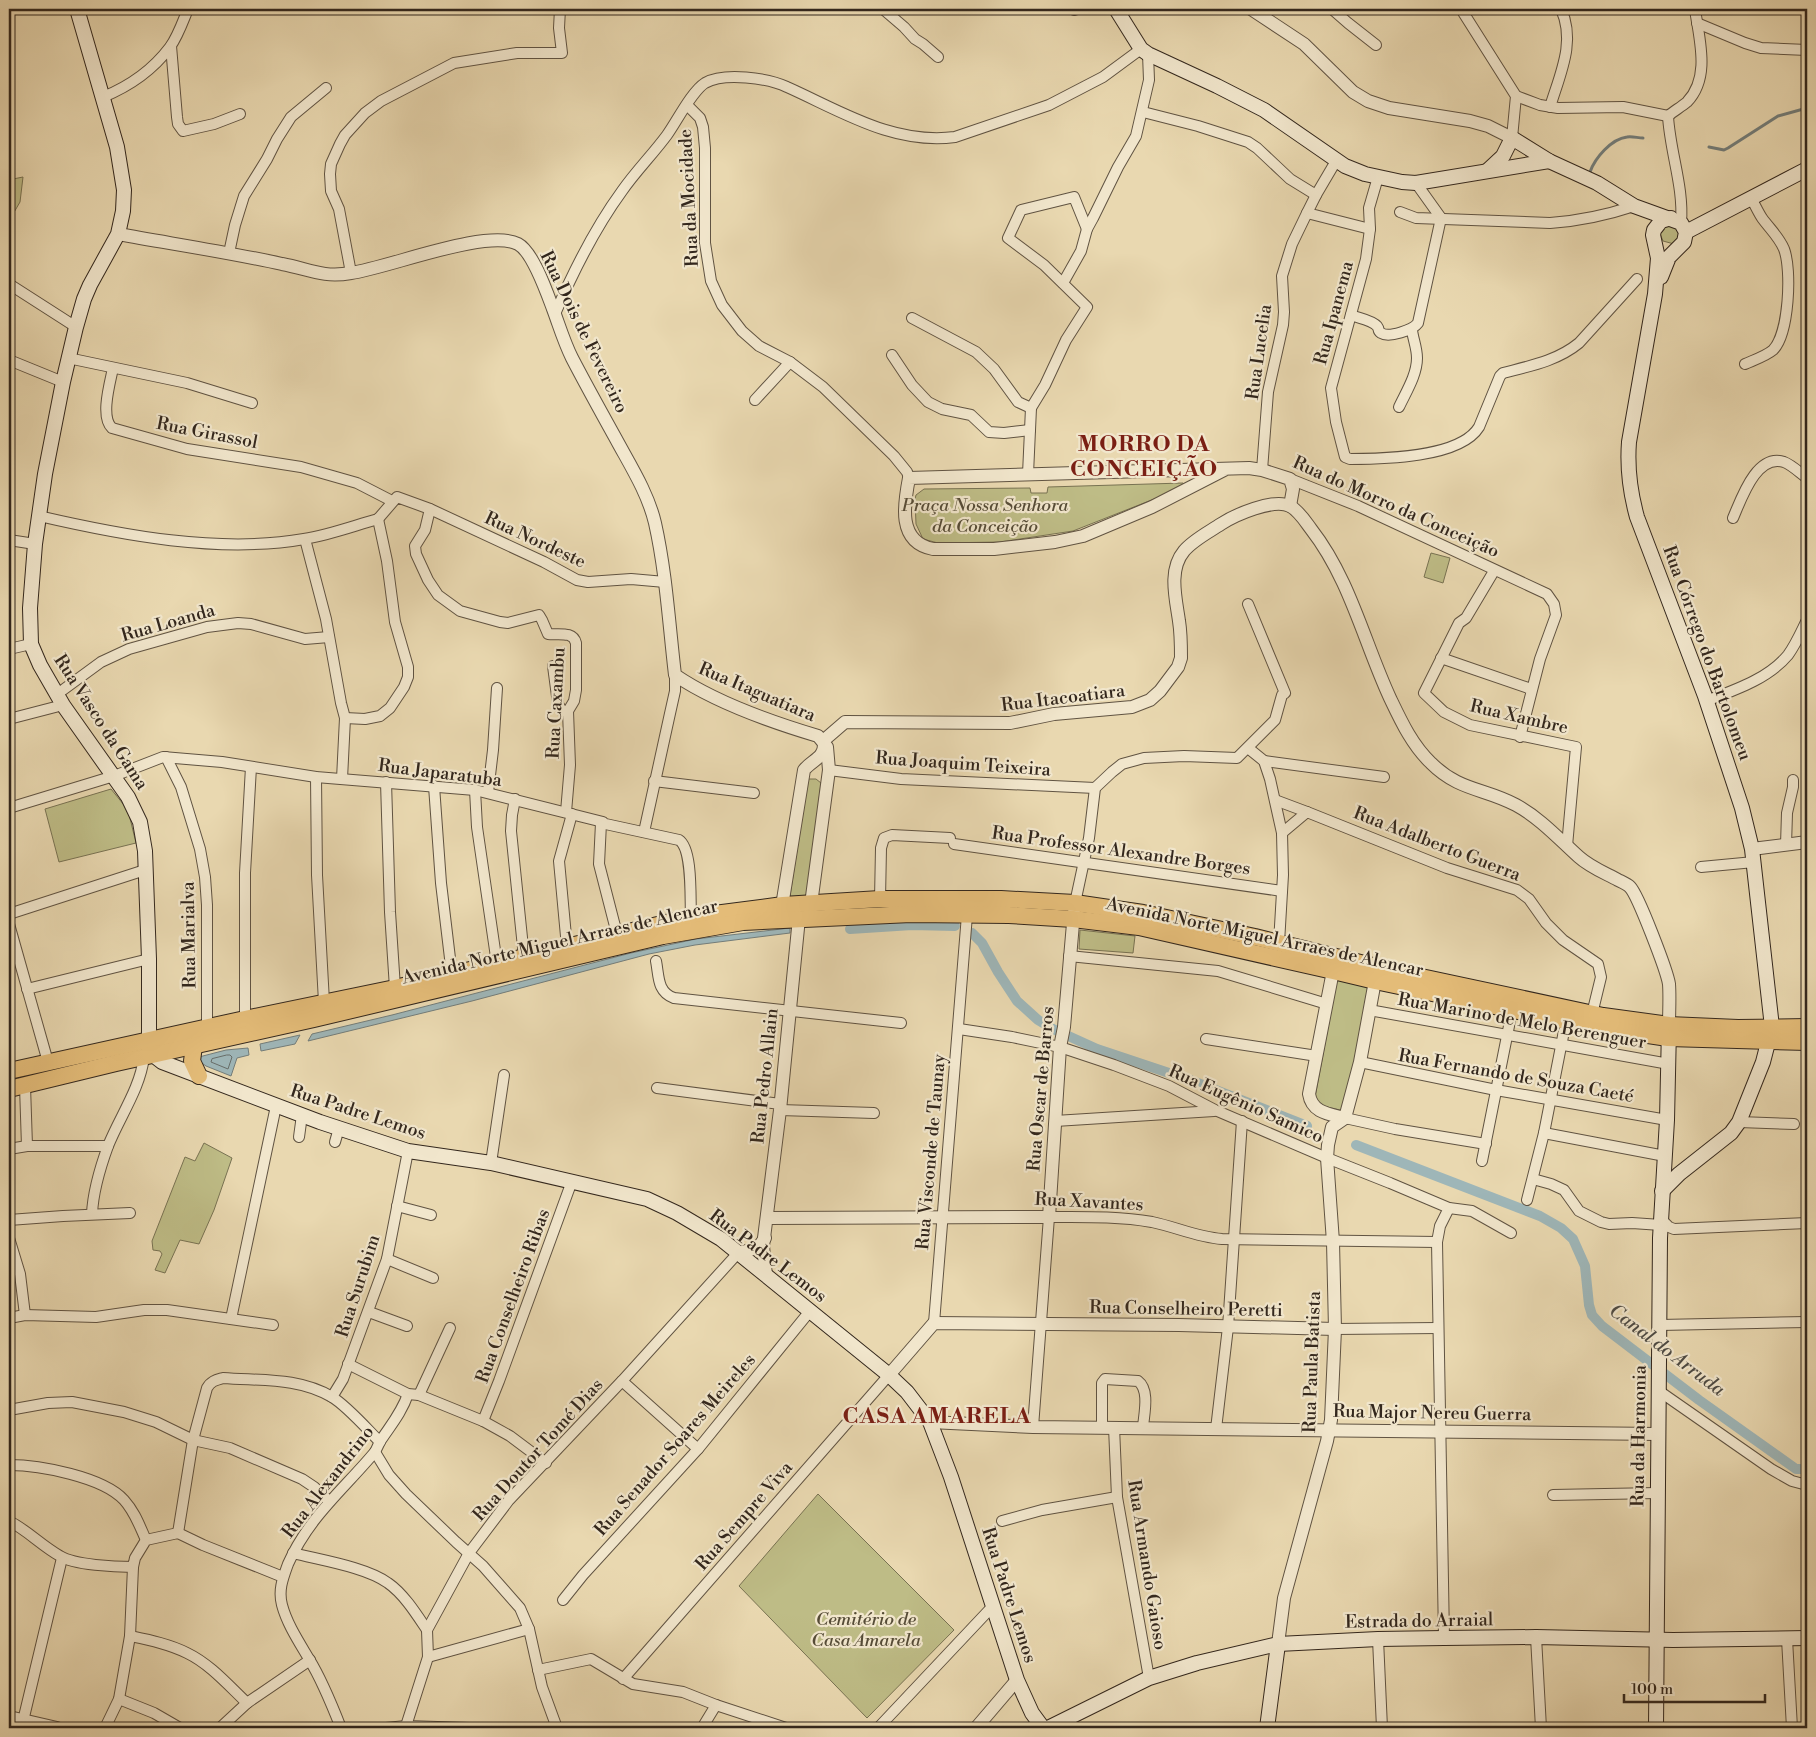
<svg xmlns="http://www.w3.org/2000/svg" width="1816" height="1737" font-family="'Libre Bodoni',serif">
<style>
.green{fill:#bebc86;stroke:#787252}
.water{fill:#9eb6b8;stroke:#737d7a}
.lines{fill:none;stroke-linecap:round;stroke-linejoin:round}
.shore{stroke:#686e6a;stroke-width:1}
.stream{stroke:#737d7a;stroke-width:3}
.canal{stroke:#9eb6b8;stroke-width:10}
.minor-casing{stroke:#605342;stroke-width:12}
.tertiary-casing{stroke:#605342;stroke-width:14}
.secondary-casing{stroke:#33271d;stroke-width:16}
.primary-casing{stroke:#33271d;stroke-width:18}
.minor{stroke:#f1e6cc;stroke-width:10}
.tertiary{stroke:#f1e6cc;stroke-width:12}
.secondary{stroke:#f1e6cc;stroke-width:14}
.primary{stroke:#e4bc78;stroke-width:16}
.labels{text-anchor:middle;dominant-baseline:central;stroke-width:4.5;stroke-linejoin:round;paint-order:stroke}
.street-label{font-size:18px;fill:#33271d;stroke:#f1e6cc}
.park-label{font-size:18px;font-style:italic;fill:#564c37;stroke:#f1e6cc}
.water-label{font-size:19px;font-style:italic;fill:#4e4b44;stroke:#f1e6cc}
.district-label{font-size:22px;font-weight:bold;letter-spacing:1px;fill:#7a1f14;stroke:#f1e6cc}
</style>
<rect width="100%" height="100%" fill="#e9d8b0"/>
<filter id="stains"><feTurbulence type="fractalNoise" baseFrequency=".004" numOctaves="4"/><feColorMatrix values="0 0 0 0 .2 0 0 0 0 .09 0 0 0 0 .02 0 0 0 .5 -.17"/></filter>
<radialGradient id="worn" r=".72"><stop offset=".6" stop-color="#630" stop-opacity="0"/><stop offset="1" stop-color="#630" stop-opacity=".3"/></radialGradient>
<!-- green -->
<g class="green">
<polygon points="23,177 20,202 9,221 9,178 13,179"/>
<polygon points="1670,221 1683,233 1674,244 1663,241 1659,231"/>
<polygon points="1183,483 1185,486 1182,488 1073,531 1000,542 938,543 923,539 916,524 915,499 916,495 924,489 1030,488 1031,493 1047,493 1048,487"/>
<polygon points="1431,553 1450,558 1443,583 1424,577"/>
<polygon points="808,779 816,779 821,783 807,900 789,902"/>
<polygon points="111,789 128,810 136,843 59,862 45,809"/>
<polygon points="1080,930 1135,936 1133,953 1079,949"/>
<polygon points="1337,980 1368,986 1355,1060 1344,1110 1340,1110 1319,1105 1315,1097"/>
<polygon points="204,1143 232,1158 214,1210 199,1244 180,1240 165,1273 155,1270 162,1254 160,1251 153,1250 152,1241 185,1157 195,1161"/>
<polygon points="818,1494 954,1630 867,1718 739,1586"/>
</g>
<!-- water -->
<g class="water">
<polygon points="790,928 790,933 695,945 649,954 472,1001 308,1041 312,1034 392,1015 631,953 696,939"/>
<polygon points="300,1035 295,1044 261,1051 260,1044"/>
<polygon points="248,1048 249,1055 237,1058 231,1076 206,1066 199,1061 199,1057 226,1050"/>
</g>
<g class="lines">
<!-- shore -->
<polygon class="shore" points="227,1055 230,1055 232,1057 228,1069 211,1062 212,1059"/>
<!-- stream -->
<g class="stream">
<polyline points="1709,147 1724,150 1728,148 1778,116 1807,108"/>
<path d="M1590,172c5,-14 21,-33 37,-35 5,-1 11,1 16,1"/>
</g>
<!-- canal -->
<g class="canal">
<polyline points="850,929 912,925 955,926"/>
<polyline points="972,933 982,943 998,972 1017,1001 1038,1020 1053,1029 1097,1049 1190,1080 1307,1126"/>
<polyline points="1356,1145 1540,1216 1561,1228 1573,1239 1585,1266 1589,1305 1592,1315 1602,1326 1699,1400 1796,1469 1807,1469"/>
</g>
<defs>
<g id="minor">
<polyline points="883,9 904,27 915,39 923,44 938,57"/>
<polyline points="1332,9 1348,23 1376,45"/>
<polyline points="1461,9 1516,96 1512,138"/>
<polyline points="1074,10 1077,9"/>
<polyline points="1697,23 1745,43 1761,48 1807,50"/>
<polyline points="171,46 177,117 178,124 183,131 214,124 240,114"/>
<polyline points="1516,96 1540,105 1558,108 1623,107 1668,116"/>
<path d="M103,97c27,-11 49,-26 67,-50 8,-11 13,-26 18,-38"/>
<polyline points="687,105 700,118 703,127 705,148 705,243 711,281 722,305 742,331 759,346 790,362 823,387 894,456 907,472 909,478"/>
<path d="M1550,107c10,-33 26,-65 11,-98"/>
<polyline points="1143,112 1198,126 1248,142 1257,148 1290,179 1316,195"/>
<path d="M1668,116c6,-5 13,-9 19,-14 24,-25 12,-63 8,-93"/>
<path d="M1668,116c2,36 16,71 13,107"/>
<path d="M1378,177l-9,31 1,21 -4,30 -35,129 5,34 9,35 5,2c32,0 110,-1 129,-32l21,-51 3,-3c27,-7 54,-12 76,-30l58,-64"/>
<polyline points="1416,183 1441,218"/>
<path d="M1400,212l16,6 134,5c29,-2 57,-8 84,-17"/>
<polyline points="1307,213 1370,229"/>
<polyline points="229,253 235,225 244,196 267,159 277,139 291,117 326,88"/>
<polyline points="351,273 339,209 331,191 330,174 331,164 340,144 345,135 365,113 381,101 454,63 517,53 562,53 559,28 560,9"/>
<polyline points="1063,283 1081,251 1087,229 1093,218 1118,167 1136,136 1149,80 1148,54"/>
<polyline points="9,284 76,327"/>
<path d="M555,314c18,-42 40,-86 67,-123 14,-20 31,-37 45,-56 10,-14 25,-44 38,-52 19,-11 63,-5 82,4 54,24 106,58 168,50l94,-32 54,-28 38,-28"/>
<path d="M1351,315c7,3 21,5 26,11 3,4 0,4 4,7 8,5 32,-3 37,-10l23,-105"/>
<polyline points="912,318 976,352 994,369 1018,402 1031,408"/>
<polyline points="892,355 912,385 928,402 942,409 971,415 989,432 1004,433 1030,430"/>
<polyline points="68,358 187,383 252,403"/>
<polyline points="9,360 63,382"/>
<path d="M1745,364c9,-4 21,-8 28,-14 16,-16 19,-80 11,-101 -5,-12 -14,-20 -22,-31 -4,-6 -7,-13 -11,-20"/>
<path d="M113,368c-3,15 -13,49 -1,60l75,21 114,18 56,16 35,18"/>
<polyline points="755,400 790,362"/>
<path d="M1399,407c7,-15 18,-32 18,-49 0,-10 -4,-19 -5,-28"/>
<polyline points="1262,470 1268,392 1283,325 1284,312 1282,276 1292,244 1307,213 1316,195 1336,161"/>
<polyline points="1028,474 1031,408 1045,385 1066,340 1087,307 1044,265 1008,238 1021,210 1074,197 1087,229"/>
<polyline points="1290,479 1358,506 1547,594 1554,604 1556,615 1540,659 1520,737"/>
<path d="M430,509l-5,21 -10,16 1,8 12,26 10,15 22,16 40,11 8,1 31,-8 3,5 6,14c11,1 25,-3 28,9v47l-2,11 -6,10 2,54 -4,47"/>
<path d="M39,516c82,19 181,38 265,23 25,-4 49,-13 74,-20"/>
<path d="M1733,518c8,-18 23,-65 51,-56 8,3 16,11 23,16"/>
<polyline points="378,519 397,497 430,509 544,562 577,580 588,582 631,579 665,582"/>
<polyline points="305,539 326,619 341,703 345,718 342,779"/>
<polyline points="9,540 35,544"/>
<polyline points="1494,571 1466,618 1459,623 1424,693 1444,712 1470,725 1576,747 1567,846"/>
<polyline points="9,649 31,644"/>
<polyline points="1441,658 1531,689"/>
<polyline points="553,666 558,704 562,711 568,711"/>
<polyline points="56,695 101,662 129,649 207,627 238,623 251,624 305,639 329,637"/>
<path d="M1706,701c29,-11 62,-22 82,-46 8,-11 13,-23 19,-35"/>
<polyline points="345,718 365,719 380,716 390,708 404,687 408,677 408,667 395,622 387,561 378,519"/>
<polyline points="9,719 63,705"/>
<polyline points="1248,748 1264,761 1270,779 1282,833 1283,875 1279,943"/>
<polyline points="166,757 181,787 200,849 205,877 207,905 207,1028"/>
<polyline points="1264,761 1384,777"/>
<polyline points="829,770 901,779 1095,788"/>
<polyline points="316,777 317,875 324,1002"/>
<polyline points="654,781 754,793"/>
<polyline points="386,782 390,912 395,988"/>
<polyline points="434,786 441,883 452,975"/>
<polyline points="475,790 477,827 497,964"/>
<polyline points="488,792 493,750 497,688"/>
<polyline points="515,799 512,815 511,831 524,957"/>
<polyline points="1275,800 1307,812"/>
<path d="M9,808l105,-32 49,-19 59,5 94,15 159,13 128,32 -2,1 78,17c14,9 11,60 12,77"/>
<polyline points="601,823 599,864 617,934"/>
<polyline points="644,832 669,718 675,691 675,675"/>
<polyline points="1282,833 1307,812 1447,868 1517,890 1529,899 1546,923 1563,940 1598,964 1601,977 1592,1014"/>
<polyline points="954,844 1282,891"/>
<polyline points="1786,845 1787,813 1793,787 1793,780"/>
<polyline points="1701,867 1754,862"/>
<polyline points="880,899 881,848 884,838 892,835 950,838"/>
<polyline points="1075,903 1089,838 1095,788 1112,772 1122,764 1144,758 1184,756 1237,758 1275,720 1282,695 1285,693 1248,604"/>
<polyline points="9,914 145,870"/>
<polyline points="9,924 48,1062"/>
<polyline points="567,947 559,861 572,814"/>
<polyline points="1069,956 1218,971 1327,1004"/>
<path d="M656,961c3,15 1,31 18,37l227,25"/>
<polyline points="27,989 149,959"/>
<polyline points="1369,1010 1669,1064"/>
<polyline points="245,1019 245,873 251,767"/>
<polyline points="959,1029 1012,1037 1060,1047 1114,1065 1169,1086 1215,1110 1327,1158 1390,1183 1449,1208 1472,1211 1511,1233"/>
<polyline points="1206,1039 1317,1056"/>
<polyline points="1360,1062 1496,1090 1667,1120"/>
<polyline points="25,1086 27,1146"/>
<polyline points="657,1088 780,1104"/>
<polyline points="780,1110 874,1113"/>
<polyline points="1345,1118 1395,1129 1486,1144"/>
<polyline points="1055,1121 1214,1111"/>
<polyline points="1739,1122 1794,1124"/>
<polyline points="1544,1133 1665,1156"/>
<polyline points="299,1137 302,1115"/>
<polyline points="335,1142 339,1128"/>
<polyline points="9,1149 27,1146 108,1146"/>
<polyline points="1482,1161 1510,1021"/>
<polyline points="491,1163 504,1075"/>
<polyline points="1533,1179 1551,1184 1564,1190 1579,1211 1601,1222 1609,1224 1632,1223 1661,1225"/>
<polyline points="1527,1200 1544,1133 1564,1031"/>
<polyline points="397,1206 431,1215"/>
<path d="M92,1214c1,-23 8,-46 16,-68 12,-30 32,-57 36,-89"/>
<polyline points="1661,1219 1669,1227 1674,1229 1807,1223"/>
<polyline points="9,1220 63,1216 130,1213"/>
<polyline points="9,1238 20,1274 25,1315"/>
<polyline points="387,1259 433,1278"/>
<polyline points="369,1312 407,1326"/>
<polyline points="9,1318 25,1315 96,1317 144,1310 167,1310 273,1325"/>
<polyline points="231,1319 276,1106"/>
<polyline points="934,1323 967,915"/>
<polyline points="1660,1325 1807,1322"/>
<polyline points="1335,1329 1438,1328"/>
<polyline points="348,1364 408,1394 419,1395 483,1421 510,1436 546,1463"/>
<polyline points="622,1381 698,1449"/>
<polyline points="1659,1391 1771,1469 1792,1481 1807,1485"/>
<polyline points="419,1395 450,1328"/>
<polyline points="332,1397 343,1379 387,1259 408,1151"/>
<polyline points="9,1410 48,1403 72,1402 124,1412 156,1422 193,1440 230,1448 302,1479 314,1487 329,1501"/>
<polyline points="483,1421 499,1381 572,1181"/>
<path d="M1102,1426v-43l3,-4 33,2c12,9 6,33 5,46"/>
<path d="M1033,1427l16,-210c34,0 69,-1 103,5 24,5 45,15 70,17l215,3"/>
<polyline points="1114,1427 1117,1497 1149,1678"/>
<polyline points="1216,1429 1228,1327 1242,1121"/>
<polyline points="375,1452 389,1475 406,1494 456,1542 483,1566 520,1608 529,1629 542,1687 557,1728"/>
<path d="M9,1465c31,0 94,12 115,35 11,12 16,27 22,40"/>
<polyline points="1553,1495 1657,1493"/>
<path d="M9,1521c18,9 33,25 51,35 14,9 56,11 73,11l2,-9 11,-18 32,-7 25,12 80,32"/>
<polyline points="1002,1521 1042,1510 1117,1497"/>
<path d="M178,1533l15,-93 14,-52c4,-7 9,-8 16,-10 38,3 75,-1 109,19 15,9 35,32 48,45"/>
<path d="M293,1553c27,7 73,14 95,30 16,11 29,32 39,47"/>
<polyline points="563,1600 583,1575 698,1449 810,1311"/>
<path d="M130,1636c19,4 39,8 57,17 23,11 41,32 60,50"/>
<polyline points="1536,1637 1541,1728"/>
<polyline points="1444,1638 1437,1242 1440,1226 1449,1208"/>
<polyline points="1378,1639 1382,1728"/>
<polyline points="1787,1639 1792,1728"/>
<polyline points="428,1657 529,1629"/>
<polyline points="538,1670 591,1659 633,1684 683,1692 716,1705 786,1728"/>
<polyline points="623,1679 889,1375"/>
<polyline points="119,1699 154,1713 180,1728"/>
<polyline points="406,1726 428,1657 427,1630 469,1553 509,1500 622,1381 738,1253"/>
<polyline points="23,1728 23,1721 62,1558"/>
<polyline points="105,1728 119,1699 130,1636 133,1567"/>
<polyline points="220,1728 247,1703 310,1660"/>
<path d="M341,1728c-9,-23 -19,-48 -32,-69 -10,-17 -22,-35 -27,-54 -4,-15 1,-27 6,-41 21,-47 54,-73 86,-111 3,-3 4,-9 7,-13 10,-15 21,-28 27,-46"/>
<polyline points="386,1728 406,1726 469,1728"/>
<polyline points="702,1728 716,1705"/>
<polyline points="878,1728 992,1607"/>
</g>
<g id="tertiary">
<polyline points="1251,9 1304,44 1353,92 1368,101 1389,108 1470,121 1488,126 1512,138"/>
<path d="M118,234c55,10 110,18 164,30 27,5 40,14 69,9 37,-5 136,-45 167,-29 15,8 29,49 35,65 6,16 11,33 19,49 14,27 29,54 44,81 14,26 32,54 39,84 11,49 14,101 20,152 41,28 96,47 143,61l9,11 2,23 -18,134"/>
<path d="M1226,469l-74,38 -69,29 -28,6 -61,7h-61c-36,-7 -29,-45 -24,-71l340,-10 13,2 28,9 3,10 -3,17"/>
<path d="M823,741l22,-19 165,1 44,-9 78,-7 18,-7 10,-9 18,-24 3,-9c0,-13 0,-25 -2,-37 -3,-22 -11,-51 5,-70 9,-11 25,-19 37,-27 14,-9 52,-26 69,-18 9,5 15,15 21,23 39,50 53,113 79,169 11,23 22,47 41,65 28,28 53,25 85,42 24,13 43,34 63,52 11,10 26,16 39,23 4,2 9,4 12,7 8,8 37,84 39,97 1,13 0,28 0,41"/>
<polyline points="1752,849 1807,842"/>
<path d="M781,912l23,-142c8,-10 21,-12 20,-27"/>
<path d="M1333,971l-24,123c3,19 20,20 36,24l15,-56 15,-81"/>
<polyline points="767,1218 1049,1217 1060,1047 1064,1027 1074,912"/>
<polyline points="738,1253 758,1248 765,1238"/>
<polyline points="766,1275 763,1246 780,1110 799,918"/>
<polyline points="889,1375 934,1323 1179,1325 1335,1329"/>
<polyline points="930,1422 1033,1427 1659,1434"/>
<polyline points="1278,1644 1284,1598 1327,1441 1331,1420 1335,1329 1333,1242 1327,1158 1328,1145 1332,1127 1345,1118"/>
<polyline points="9,1717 57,1728"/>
<polyline points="976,1728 1017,1680"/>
</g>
<g id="secondary">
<polyline points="77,9 117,147 124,190 123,211 118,234 90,285 84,299 76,327 63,382 45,474 35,544 30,608 31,644 40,665 63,705 128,797 140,822 145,851 149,959 149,1034 153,1055 162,1062 320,1122 408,1151 491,1163 647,1199 677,1213 721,1239 889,1375 907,1392 930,1422 951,1477 1017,1680 1032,1713 1043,1728"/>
<polyline points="1116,9 1141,49 1148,54 1217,86 1264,110 1345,166 1365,174 1402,182 1416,183 1549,161"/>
<polyline points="1488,170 1503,156 1512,138 1549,161 1597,183 1634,206 1681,223 1686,232 1684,242 1669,257 1661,277"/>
<polyline points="1686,232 1807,169"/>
<path d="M1662,1191l17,-17 52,-41 8,-11 24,-60 9,-35 -20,-178 -10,-41 -37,-112 -68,-179c-7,-25 -10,-49 -8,-75l26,-148 3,-36 -5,-23 1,-5 7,-9 10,-3"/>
<polyline points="1048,1728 1149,1678 1197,1663 1278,1644 1378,1639 1444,1638 1536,1637 1673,1640 1807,1638"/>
<polyline points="1267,1728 1278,1644"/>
<polyline points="1656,1728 1660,1238 1667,1120 1669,1028"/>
</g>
<g id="primary">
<polyline points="194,1046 192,1061 199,1076"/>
<polyline points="9,1071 245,1019 395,988 691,917 783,905 880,899 1001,899 1075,903 1143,913 1255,937 1393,971 1603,1016 1669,1025 1738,1028 1807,1027"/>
<polyline points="9,1089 116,1063 314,1019 663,936 743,922 911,914 1009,915 1073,919 1139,927 1333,971 1375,981 1595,1027 1668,1038 1807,1042"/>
</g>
</defs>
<!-- minor casing -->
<use href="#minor" class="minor-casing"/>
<!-- tertiary casing -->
<use href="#tertiary" class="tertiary-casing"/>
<!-- secondary casing -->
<use href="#secondary" class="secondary-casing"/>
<!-- primary casing -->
<use href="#primary" class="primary-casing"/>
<!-- minor -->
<use href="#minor" class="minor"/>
<!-- tertiary -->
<use href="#tertiary" class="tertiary"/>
<!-- secondary -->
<use href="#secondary" class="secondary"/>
<!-- primary -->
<use href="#primary" class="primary"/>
</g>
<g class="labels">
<!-- street labels -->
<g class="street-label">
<text transform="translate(689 198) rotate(-93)">Rua da Mocidade</text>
<text transform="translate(1334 313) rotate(-75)">Rua Ipanema</text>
<text transform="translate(584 332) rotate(64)">Rua Dois de Fevereiro</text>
<text transform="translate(1259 352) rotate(-82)">Rua Lucelia</text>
<text transform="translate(207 433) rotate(11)">Rua Girassol</text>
<text transform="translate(1396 507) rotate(24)">Rua do Morro da Conceição</text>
<text transform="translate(535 540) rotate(25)">Rua Nordeste</text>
<text transform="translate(168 623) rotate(-16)">Rua Loanda</text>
<text transform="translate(1707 653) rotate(70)">Rua Córrego do Bartolomeu</text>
<text transform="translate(757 692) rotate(23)">Rua Itaguatiara</text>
<text transform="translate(1063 698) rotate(-7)">Rua Itacoatiara</text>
<text transform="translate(556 703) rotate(-87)">Rua Caxambu</text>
<text transform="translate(1519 717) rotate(13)">Rua Xambre</text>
<text transform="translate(101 722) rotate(57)">Rua Vasco da Gama</text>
<text transform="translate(963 764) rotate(4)">Rua Joaquim Teixeira</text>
<text transform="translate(440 773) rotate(7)">Rua Japaratuba</text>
<text transform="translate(1437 844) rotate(21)">Rua Adalberto Guerra</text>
<text transform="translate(1121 851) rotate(8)">Rua Professor Alexandre Borges</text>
<text transform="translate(189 935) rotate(-91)">Rua Marialva</text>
<text transform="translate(1265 937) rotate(12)">Avenida Norte Miguel Arraes de Alencar</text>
<text transform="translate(560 942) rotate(-13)">Avenida Norte Miguel Arraes de Alencar</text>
<text transform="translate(1522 1021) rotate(10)">Rua Marino de Melo Berenguer</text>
<text transform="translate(765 1076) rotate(-84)">Rua Pedro Allain</text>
<text transform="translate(1516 1076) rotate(10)">Rua Fernando de Souza Caeté</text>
<text transform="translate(1041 1089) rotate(-85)">Rua Oscar de Barros</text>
<text transform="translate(1246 1104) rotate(24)">Rua Eugênio Samico</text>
<text transform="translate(358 1112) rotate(18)">Rua Padre Lemos</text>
<text transform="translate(931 1152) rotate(-85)">Rua Visconde de Taunay</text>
<text transform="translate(1089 1202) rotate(3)">Rua Xavantes</text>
<text transform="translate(768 1256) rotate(37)">Rua Padre Lemos</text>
<text transform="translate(358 1286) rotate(-72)">Rua Surubim</text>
<text transform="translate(513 1296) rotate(-70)">Rua Conselheiro Ribas</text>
<text transform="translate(1186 1309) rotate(1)">Rua Conselheiro Peretti</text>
<text transform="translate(1312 1362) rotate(-88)">Rua Paula Batista</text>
<text transform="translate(1432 1413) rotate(1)">Rua Major Nereu Guerra</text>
<text transform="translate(1639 1436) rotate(-89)">Rua da Harmonia</text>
<text transform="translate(675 1445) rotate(-49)">Rua Senador Soares Meireles</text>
<text transform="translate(538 1450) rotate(-48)">Rua Doutor Tomé Dias</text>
<text transform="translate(328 1482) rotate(-52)">Rua Alexandrino</text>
<text transform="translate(744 1516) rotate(-49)">Rua Sempre Viva</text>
<text transform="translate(1147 1565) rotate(81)">Rua Armando Gaioso</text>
<text transform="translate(1009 1595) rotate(72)">Rua Padre Lemos</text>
<text transform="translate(1419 1621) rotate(-1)">Estrada do Arraial</text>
</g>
<!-- park labels -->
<g class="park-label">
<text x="985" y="505">Praça Nossa Senhora<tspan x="985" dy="21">da Conceição</tspan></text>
<text x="866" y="1619">Cemitério de<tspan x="866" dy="21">Casa Amarela</tspan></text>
</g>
<!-- water labels -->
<g class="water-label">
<text transform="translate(1667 1350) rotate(37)">Canal do Arruda</text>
</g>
<!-- district labels -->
<g class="district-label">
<text x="1144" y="444">MORRO DA<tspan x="1144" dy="25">CONCEIÇÃO</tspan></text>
<text x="937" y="1416">CASA AMARELA</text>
</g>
</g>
<!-- margin -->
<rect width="1816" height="1737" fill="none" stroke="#e9d8b0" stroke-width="30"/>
<rect x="10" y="10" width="1796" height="1717" fill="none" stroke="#33271d" stroke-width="2.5"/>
<rect x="15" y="15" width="1786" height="1707" fill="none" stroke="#33271d"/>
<!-- scale -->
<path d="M1624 1694v8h141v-8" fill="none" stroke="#33271d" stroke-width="2.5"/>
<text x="1631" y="1694" font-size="15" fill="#33271d" stroke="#f1e6cc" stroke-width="4" paint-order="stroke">100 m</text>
<rect width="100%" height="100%" filter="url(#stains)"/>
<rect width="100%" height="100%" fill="url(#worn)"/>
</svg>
